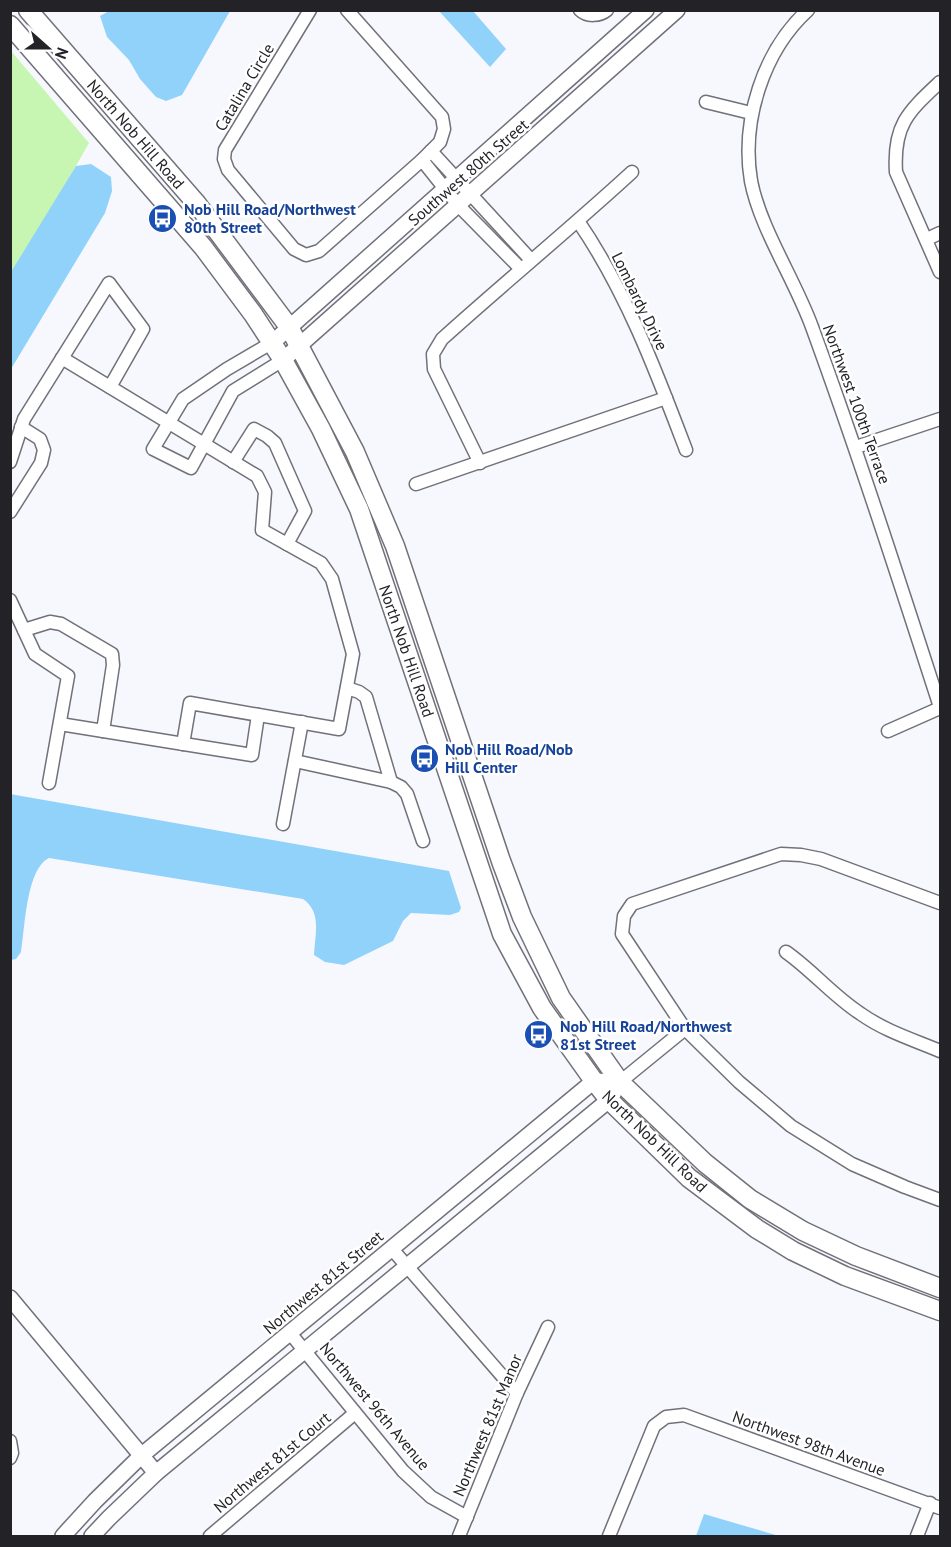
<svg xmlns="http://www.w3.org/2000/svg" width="951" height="1547" font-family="'PT Sans',sans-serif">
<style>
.green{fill:#c7f6b2}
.water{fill:#91d2fa}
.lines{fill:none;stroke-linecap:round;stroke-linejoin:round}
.minor-casing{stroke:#707179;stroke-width:15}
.tertiary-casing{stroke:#707179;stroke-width:18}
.secondary-casing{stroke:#707179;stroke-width:21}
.minor{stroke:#fff;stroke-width:12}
.tertiary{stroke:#fff;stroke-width:15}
.secondary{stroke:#fff;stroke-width:18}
.labels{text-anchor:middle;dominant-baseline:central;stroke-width:5;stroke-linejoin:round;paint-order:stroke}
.street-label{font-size:16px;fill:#232327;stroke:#fff}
.transit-label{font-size:16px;font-weight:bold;fill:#164399;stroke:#fff;text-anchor:start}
</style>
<rect width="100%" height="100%" fill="#f7f8fe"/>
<!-- green -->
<polygon class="green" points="11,51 89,143 11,280"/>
<!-- water -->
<g class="water">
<polygon points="111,10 230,10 230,11 182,95 166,101 156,97 140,79 129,60 107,37 100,16"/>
<polygon points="439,11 473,11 506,49 490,67"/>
<polygon points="91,164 111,177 112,191 105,213 11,369 11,272 76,166"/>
<path d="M10,794l439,77 12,37 -2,4 -9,3 -39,-2 -8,8 -10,20 -49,24 -19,-3 -11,-7c1,-21 8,-43 -11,-56l-254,-41c-23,11 -24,71 -28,94l-5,7 -5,1z"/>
<polygon points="704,1514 779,1536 696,1536"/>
</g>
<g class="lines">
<defs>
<g id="minor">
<polyline points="310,10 225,150 224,159 228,170 294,249 306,255 319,251 422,160 440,142 444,129 442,117 347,10"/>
<path d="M580,10c7,7 20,6 27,0"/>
<path d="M808,10c-45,41 -67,111 -57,171 9,47 44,99 61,146 46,126 87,253 128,380"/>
<path d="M940,82c-32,30 -47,43 -44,90l44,100"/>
<polyline points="706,102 751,113"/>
<polyline points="431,151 531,260"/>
<polyline points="422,160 458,205 520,268"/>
<path d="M578,221c48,70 78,150 108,229"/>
<polyline points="927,239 940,233"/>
<polyline points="273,342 227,369 183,399 153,449 191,468 233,391 283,360"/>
<polyline points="62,358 257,476 265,492 262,530 321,563 332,579 353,654 339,729 190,703 183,744"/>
<polyline points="856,447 940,419"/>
<polyline points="10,462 24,419 109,283 143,329 110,387"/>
<polyline points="233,462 254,429 267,436 275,443 305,511 287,544"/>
<path d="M480,463l-46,-94 -1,-15 9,-15c62,-56 128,-110 190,-167"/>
<polyline points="416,484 666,398"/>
<polyline points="10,512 41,463 44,450 40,439 21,427"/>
<polyline points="10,600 35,654 68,676 49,783"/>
<polyline points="24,630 50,622 61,624 112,654 113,665 103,731"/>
<polyline points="347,688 359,692 366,697 391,782"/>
<polyline points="60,724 252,755 258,715"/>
<polyline points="888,731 940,708"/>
<polyline points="295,761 391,782 401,787 407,794 423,841"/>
<polyline points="283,824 302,722"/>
<polyline points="940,903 821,859 801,855 781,854 632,904 624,916 622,934 685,1029 739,1082 791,1126 852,1164 905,1187 940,1200"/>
<path d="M786,952c27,19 47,44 75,62 24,17 53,26 79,37"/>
<polyline points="620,1082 685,1029"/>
<polyline points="392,1249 517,1393"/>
<polyline points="290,1333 403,1471 431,1497 467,1517"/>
<polyline points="10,1441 12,1453 10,1458"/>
<polyline points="210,1536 355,1413"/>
<polyline points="459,1536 517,1393 548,1327"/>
<polyline points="609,1536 654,1426 666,1417 684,1415 940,1508"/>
<polyline points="917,1536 930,1503"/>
</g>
<g id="tertiary">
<polyline points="273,342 646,10"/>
<polyline points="283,360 677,10"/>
<polyline points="10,1298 156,1473"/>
<polyline points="63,1536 95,1501 142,1455 594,1081 620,1082"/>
<polyline points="92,1536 109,1518 156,1473 609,1100 614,1092"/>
</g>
<g id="secondary">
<polyline points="28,10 197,204 289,327 355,452 395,546 501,861 522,917 561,998 620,1082 705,1163 750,1199 803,1231 856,1256 940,1288"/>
<polyline points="10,25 203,247 253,314 283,360 321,429 359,509 502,934 542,1008 594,1081 609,1100 689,1178 757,1229 793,1251 845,1276 940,1311"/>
</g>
</defs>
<!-- minor casing -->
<use href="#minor" class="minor-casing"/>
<!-- tertiary casing -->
<use href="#tertiary" class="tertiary-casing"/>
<!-- secondary casing -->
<use href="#secondary" class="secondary-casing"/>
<!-- minor -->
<use href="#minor" class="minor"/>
<!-- tertiary -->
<use href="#tertiary" class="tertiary"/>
<!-- secondary -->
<use href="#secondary" class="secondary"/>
</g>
<!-- icons -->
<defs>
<symbol id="bus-disc" viewBox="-11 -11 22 22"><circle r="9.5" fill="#1a4fb4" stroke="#fff"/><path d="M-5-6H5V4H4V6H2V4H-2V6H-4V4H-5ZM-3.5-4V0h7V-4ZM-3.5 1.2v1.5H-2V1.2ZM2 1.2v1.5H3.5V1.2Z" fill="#fff"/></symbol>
</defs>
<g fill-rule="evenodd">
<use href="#bus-disc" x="146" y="202" width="33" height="33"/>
<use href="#bus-disc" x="408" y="742" width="33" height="33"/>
<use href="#bus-disc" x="522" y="1018" width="33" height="33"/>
</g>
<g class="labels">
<!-- street labels -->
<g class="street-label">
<text transform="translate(244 87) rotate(-59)">Catalina Circle</text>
<text transform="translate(136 134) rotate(49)">North Nob Hill Road</text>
<text transform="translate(468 172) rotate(-41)">Southwest 80th Street</text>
<text transform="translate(640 301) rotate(64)">Lombardy Drive</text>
<text transform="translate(857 404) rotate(70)">Northwest 100th Terrace</text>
<text transform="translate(407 651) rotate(71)">North Nob Hill Road</text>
<text transform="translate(655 1141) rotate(44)">North Nob Hill Road</text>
<text transform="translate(323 1282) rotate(-40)">Northwest 81st Street</text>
<text transform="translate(375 1406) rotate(50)">Northwest 96th Avenue</text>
<text transform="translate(487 1425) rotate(-67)">Northwest 81st Manor</text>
<text transform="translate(809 1443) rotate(20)">Northwest 98th Avenue</text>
<text transform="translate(272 1462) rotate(-40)">Northwest 81st Court</text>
</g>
<!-- transit labels -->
<g class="transit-label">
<text x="184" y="209">Nob Hill Road/Northwest<tspan x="184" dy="18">80th Street</tspan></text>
<text x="445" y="749">Nob Hill Road/Nob<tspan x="445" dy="18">Hill Center</tspan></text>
<text x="560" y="1026">Nob Hill Road/Northwest<tspan x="560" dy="18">81st Street</tspan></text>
</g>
</g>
<!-- border -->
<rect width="951" height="1547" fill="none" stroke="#232327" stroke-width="24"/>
<!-- north arrow -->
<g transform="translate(48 48) rotate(111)" stroke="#ffffff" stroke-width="4.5" paint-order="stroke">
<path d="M0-4.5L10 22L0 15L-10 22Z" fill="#232327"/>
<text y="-9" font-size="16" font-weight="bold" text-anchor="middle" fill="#232327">N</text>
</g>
</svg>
